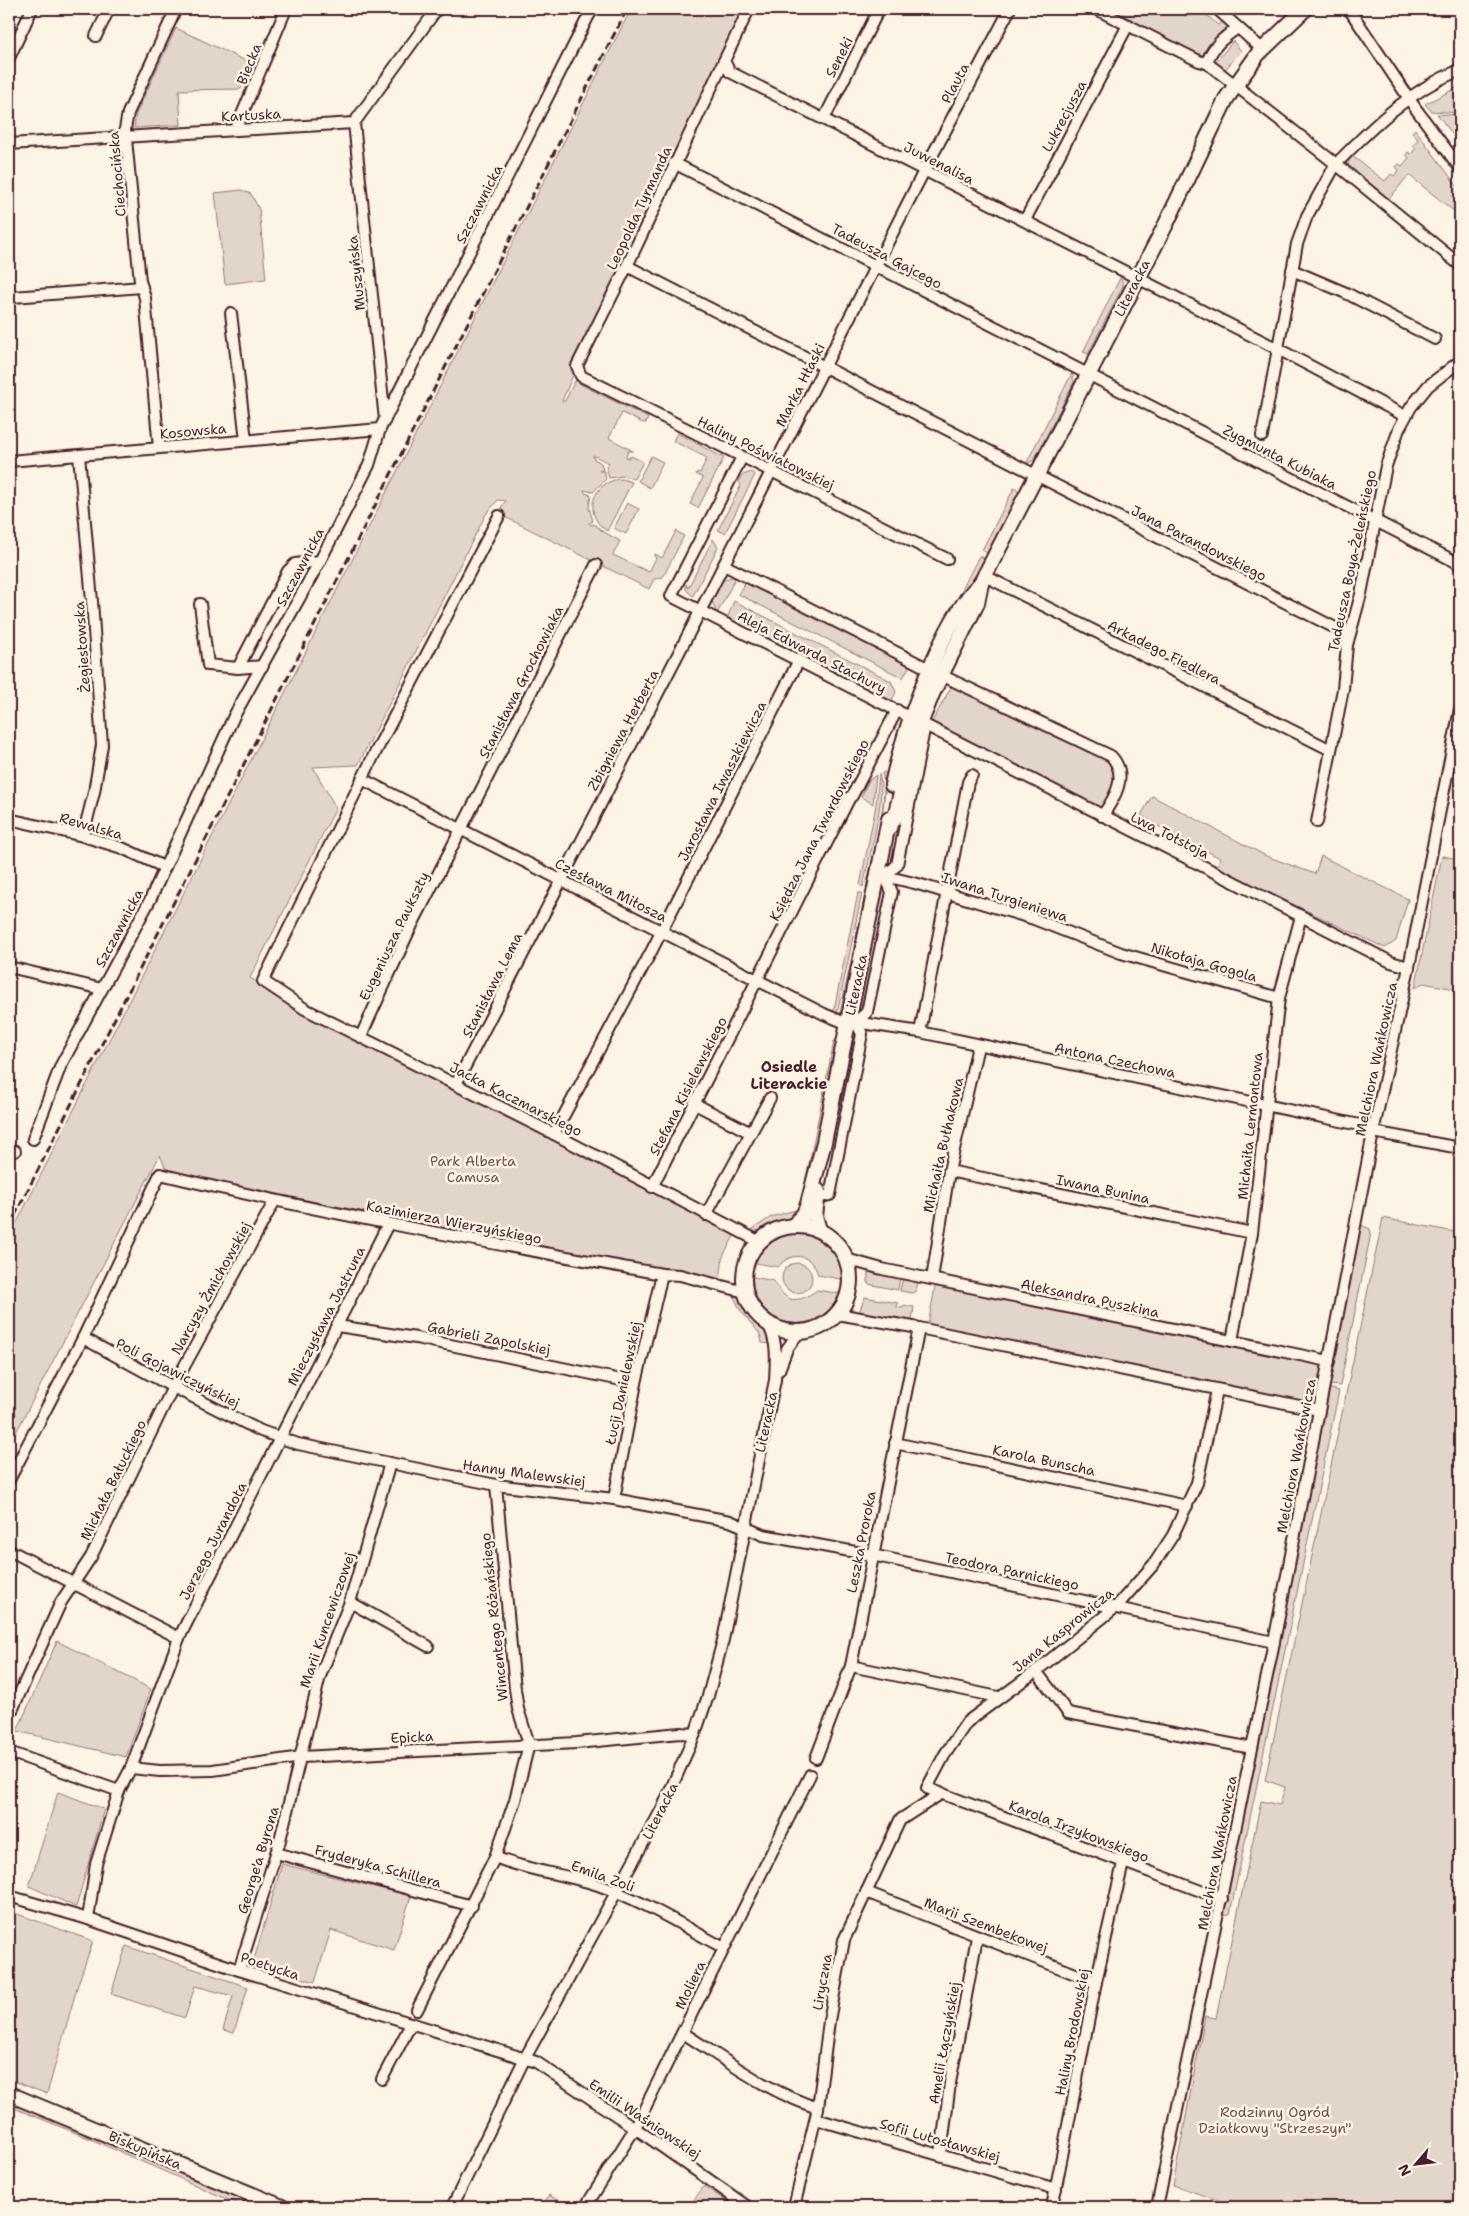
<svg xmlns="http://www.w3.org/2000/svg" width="1469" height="2216" font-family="'Shantell Sans',sans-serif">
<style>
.green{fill:#e2d5ca;stroke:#967a7a}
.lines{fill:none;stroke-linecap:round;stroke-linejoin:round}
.street-casing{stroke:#4a1f2b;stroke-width:14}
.secondary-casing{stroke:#4a1f2b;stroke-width:18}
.street{stroke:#fcf5e5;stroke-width:10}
.secondary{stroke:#fcf5e5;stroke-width:14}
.rail{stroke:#4a1f2b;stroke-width:3;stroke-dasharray:8 4;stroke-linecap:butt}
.labels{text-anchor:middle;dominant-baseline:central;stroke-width:5;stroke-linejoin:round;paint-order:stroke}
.street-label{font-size:14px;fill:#4a1f2b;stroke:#fcf5e5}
.park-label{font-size:14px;fill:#704c53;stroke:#fcf5e5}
.neighbourhood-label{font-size:15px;font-weight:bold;fill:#4a1f2b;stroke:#fcf5e5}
</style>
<rect width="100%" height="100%" fill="#fcf5e5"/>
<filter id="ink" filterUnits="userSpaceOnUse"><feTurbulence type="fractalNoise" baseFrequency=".02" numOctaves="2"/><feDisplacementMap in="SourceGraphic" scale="10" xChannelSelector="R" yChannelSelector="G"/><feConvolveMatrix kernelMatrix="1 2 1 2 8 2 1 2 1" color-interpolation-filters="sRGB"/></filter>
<g filter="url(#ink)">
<!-- green -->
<g class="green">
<polygon points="631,9 742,9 593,328 562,401 565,401 575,381 581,381 580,384 648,418 646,423 643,423 622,413 609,438 633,451 628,451 626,457 629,458 631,456 643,462 634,479 622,476 609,478 606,466 609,463 593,455 594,459 601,463 603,470 599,471 604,471 606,479 593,492 584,490 585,493 591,495 589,508 593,521 589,523 591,525 594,524 602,531 620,541 613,555 649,572 656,558 654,556 655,554 662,558 676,531 684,536 663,577 654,579 649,589 505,517 501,507 506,501 498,500 486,514 358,765 313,767 336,808 250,978 324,1023 442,1084 444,1082 735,1234 723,1256 720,1280 696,1274 273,1197 167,1172 160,1155 9,1446 9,1238"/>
<polygon points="1106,9 1200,9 1218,25 1224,21 1230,27 1221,33 1202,57"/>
<polygon points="176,28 250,63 241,89 179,90 181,125 134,128 136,114"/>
<polygon points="1233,41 1241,51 1224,71 1215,63"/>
<polygon points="1460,86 1460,113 1431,111 1425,104"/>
<polygon points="1437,114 1460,115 1460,144"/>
<polygon points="1415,129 1460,190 1460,216 1410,176 1407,177 1389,199 1350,170 1348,164 1351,155 1385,181 1391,174 1394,176 1399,170 1396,167 1399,164 1402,166 1409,158 1406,155 1408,152 1411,154 1416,148 1413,146 1418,140 1412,132"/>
<polygon points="241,190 251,194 259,209 266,279 225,284 215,193"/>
<polygon points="1121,276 1123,286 1088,354 1083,352"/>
<polygon points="1072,373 1074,382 1034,460 1026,464"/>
<polygon points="677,433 724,458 698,508 690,504 703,478 696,474 697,472 700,473 707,458 673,441"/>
<polygon points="651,456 663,462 650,488 638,481"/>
<polygon points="751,472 755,475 725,533 718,530 741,485 738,481 743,475"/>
<path d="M622,479l10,3 -25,49c-25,-16 -15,-51 15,-52z"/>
<polygon points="1014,488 1020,492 989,554 982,550"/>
<polygon points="627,503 639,509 626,534 614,528"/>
<polygon points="713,539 718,547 693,596 686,590 686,584 688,588"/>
<polygon points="979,556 986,559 949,615"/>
<path d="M736,577l-19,37 -5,-13c3,-13 10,-25 24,-24z"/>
<polygon points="746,581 910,665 903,678 738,594"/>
<polygon points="734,601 891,681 896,692 891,702 727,619"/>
<polygon points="951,687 971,693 1111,762 1115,780 1105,807 1099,809 931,724"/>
<path d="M887,772l-6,55 -11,62 -4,-1c5,-27 24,-91 16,-115z"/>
<path d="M879,774c8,21 -11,88 -16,113l-3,-2 16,-80z"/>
<polygon points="876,775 873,804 861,797 869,780"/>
<polygon points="1152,796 1266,856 1315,874 1321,856 1408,899 1396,941 1385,948 1217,868 1220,858 1156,825 1141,815"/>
<polygon points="1442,856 1460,859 1460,990 1423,983 1415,988"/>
<polygon points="858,893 862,893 837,1014 833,1014"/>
<polygon points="865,894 869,895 845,1010 840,1013"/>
<polygon points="834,1041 839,1042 805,1199 802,1198"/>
<path d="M799,1209l-6,10c-14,2 -30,14 -43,12l21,-14z"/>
<polygon points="1383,1218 1460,1233 1460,2207 1238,2207 1173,2185 1205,2016 1216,2018 1261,1801 1280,1805 1285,1787 1265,1780"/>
<polygon points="1361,1225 1370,1229 1371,1233 1340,1386 1329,1385"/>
<path d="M791,1230c30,-2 54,19 54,50l-27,-5c-5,-21 -27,-25 -40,-8l-27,-5c8,-18 21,-28 40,-32z"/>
<circle cx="797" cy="1278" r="15"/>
<polygon points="868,1269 900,1276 898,1290 868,1284"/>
<path d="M748,1276l26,5c12,23 23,23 43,9l25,4c-20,53 -91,37 -94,-18z"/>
<polygon points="903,1277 918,1281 916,1291 912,1293 900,1291"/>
<polygon points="939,1284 1321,1364 1323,1368 1316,1402 1310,1404 928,1325 935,1287"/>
<polygon points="732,1292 740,1297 748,1311 767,1332 770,1344 762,1343 760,1334 740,1310"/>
<polygon points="865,1297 898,1303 897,1307 903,1308 904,1305 914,1307 912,1320 908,1322 859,1312"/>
<polygon points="1328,1388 1339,1391 1230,1914 1223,1915"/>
<polygon points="57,1641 151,1689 126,1757 17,1731"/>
<polygon points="58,1792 104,1809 76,1907 29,1886"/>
<polygon points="282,1864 411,1896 394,1950 331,1930 315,1982 253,1963"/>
<polygon points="9,1911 93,1941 78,1984 47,2094 9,2079"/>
<polygon points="126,1946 248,1987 234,2033 223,2030 233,1996 195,1986 185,2018 111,1994"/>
<polygon points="9,2097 272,2207 245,2207 81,2135 9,2106"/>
<polygon points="704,2186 735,2207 689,2207"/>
<polygon points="549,2195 569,2207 542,2207"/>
</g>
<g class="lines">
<defs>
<g id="street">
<polyline points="749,9 724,61 730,72 1278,349 1405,416"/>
<polyline points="1096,9 1199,61 1207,63 1336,164 1307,216 1297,244 1262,436"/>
<polyline points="1217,9 1262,49"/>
<polyline points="1349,9 1416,109 1460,168"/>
<polyline points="96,36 109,9"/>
<polyline points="9,58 32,9"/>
<polyline points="724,61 627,266 577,366 581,376 947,559"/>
<path d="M1207,63c4,-15 18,-27 31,-35"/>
<path d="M1460,70c-50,20 -86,55 -124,94l124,101"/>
<polyline points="824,119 879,9"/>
<polyline points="354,123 385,420"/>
<polyline points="354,123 437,9"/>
<polyline points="236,129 286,9"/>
<polyline points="9,144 354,123"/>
<polyline points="674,163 1460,564"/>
<polyline points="1025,220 1128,25"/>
<polyline points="627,266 1349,635"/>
<polyline points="1292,270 1346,293 1435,339"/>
<polyline points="13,297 142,287"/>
<polyline points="231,313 246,440"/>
<polyline points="159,448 145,298 140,281 125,129 128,113 176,9"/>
<polyline points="79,455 92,601 102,745 94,792 83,836"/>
<polyline points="742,457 671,596 1301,916 1391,962 1409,967"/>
<polyline points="9,461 380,429"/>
<polyline points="499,516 373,757 263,981 305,1009 554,1134 758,1241"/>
<path d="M724,565l217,110 170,81c18,19 4,42 -9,60"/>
<polyline points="985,576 1331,750"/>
<polyline points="200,604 208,665 238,668 263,666"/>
<polyline points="238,668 288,571 295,564 320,561"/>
<polyline points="362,779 824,1014 848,1024"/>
<polyline points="9,819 83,836 122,848 164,867"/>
<polyline points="1317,822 1343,689 1347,645 1361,594 1386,466 1399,429 1411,407 1428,386 1460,361"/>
<polyline points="881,875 918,884 1034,919 1121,953 1279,998"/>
<polyline points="9,967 102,989"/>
<polyline points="849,1021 920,1032 1374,1128"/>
<polyline points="920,1032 968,782 972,775"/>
<polyline points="361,1036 409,931 596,565"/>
<polyline points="456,1084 689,633 924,171 1010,9"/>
<polyline points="695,1104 751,1133"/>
<polyline points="1373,1132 1460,1148"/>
<polyline points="554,1134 652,950 799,660"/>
<polyline points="33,1139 61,1065 150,900 234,716 320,561 369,465 380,429 589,15 594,9"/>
<polyline points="9,1150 15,1151"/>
<polyline points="949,1171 1252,1233"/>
<polyline points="652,1187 850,797 852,796 897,710"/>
<polyline points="817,1198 830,1195 862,1034 856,1022 867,1012 892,892 885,876 897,865 925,725"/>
<polyline points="706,1215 770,1098"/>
<polyline points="846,1259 882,1269 1329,1361"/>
<polyline points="932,1279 949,1171 978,1046"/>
<polyline points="837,1314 919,1328 1319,1410"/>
<polyline points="337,1326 416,1338 636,1383"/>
<polyline points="83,1338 173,1387 261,1431 298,1444 496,1485 614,1499 730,1521 763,1535 872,1555 1274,1642"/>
<polyline points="1232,1341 1252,1233 1279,998 1301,916"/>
<polyline points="779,1370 787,1349 799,1332"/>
<polyline points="1217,1390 1197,1483 1173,1535 1154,1564 1116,1607 1036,1671 967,1722 945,1754 927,1788 1222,1899"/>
<polyline points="895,1443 1187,1506"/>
<path d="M9,1480l74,-142 77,-164c166,40 334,70 502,100l18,1 65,17"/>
<polyline points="614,1499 636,1383 662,1274"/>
<polyline points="9,1550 179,1638"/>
<polyline points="350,1602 428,1646"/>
<polyline points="851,1666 998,1697"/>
<polyline points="1036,1671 1068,1713 1252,1748"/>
<polyline points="9,1717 61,1602 91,1557 173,1387 274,1202"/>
<polyline points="9,1752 119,1791"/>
<polyline points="816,1758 851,1666 919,1328"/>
<polyline points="131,1768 160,1771 213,1770 301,1757 577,1743 680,1733 695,1734"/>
<polyline points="276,1853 472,1906"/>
<path d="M495,1857c33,14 69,17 103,28 44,15 85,41 126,63"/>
<polyline points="866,1892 1096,1982"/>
<polyline points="9,1896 88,1919 239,1970 536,2062 635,2128 748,2207"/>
<polyline points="88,1919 96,1864 119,1791 131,1768 179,1638 388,1224"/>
<polyline points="239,1970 279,1844 320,1676 350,1602 390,1463"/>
<polyline points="417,2010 495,1857 515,1800 529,1744 518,1709 515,1689 496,1485"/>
<path d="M683,2033c43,27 86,60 135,75"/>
<polyline points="382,2079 411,2024"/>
<polyline points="816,2119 1056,2189"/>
<polyline points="941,2154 950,2083 977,1937"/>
<polyline points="588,2203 635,2128 810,1775"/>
<path d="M452,2207l72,-147 139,-253 32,-73 13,-38 15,-56 52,-260c1,-21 3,-37 -7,-56"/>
<polyline points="794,2207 818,2108 829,2021 844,1940 900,1820 942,1793"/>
<polyline points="1052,2207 1096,1982 1123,1863"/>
<polyline points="1157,2207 1274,1642 1374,1128 1409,967 1460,709"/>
</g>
<g id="secondary">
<path d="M892,785c11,-52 50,-166 89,-202"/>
<polyline points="889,828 895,817 914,739 933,692 977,603 981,583 1166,224 1226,99 1258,54 1305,9"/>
<polyline points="818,1191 815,1216 819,1230"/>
<polyline points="794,1225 804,1214 808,1204 824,1142 889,819"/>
<circle cx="797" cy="1279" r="53"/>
<polyline points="9,2094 282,2207"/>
</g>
</defs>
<!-- street casing -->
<use href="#street" class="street-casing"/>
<!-- secondary casing -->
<use href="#secondary" class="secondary-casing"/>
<!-- street -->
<use href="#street" class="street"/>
<!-- secondary -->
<use href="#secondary" class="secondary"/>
<!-- rail -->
<polyline class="rail" points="9,1227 627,9"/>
</g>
</g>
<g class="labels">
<!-- street labels -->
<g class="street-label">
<text transform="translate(839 57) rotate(-63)">Seneki</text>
<text transform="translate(249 64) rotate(-68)">Biecka</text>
<text transform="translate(955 83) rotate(-62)">Plauta</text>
<text transform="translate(251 115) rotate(-3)">Kartuska</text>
<text transform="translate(1064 116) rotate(-62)">Lukrecjusza</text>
<text transform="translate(939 163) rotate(27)">Juwenalisa</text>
<text transform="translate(117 174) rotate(-95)">Ciechocińska</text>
<text transform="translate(479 204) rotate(-63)">Szczawnicka</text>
<text transform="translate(639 208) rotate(-65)">Leopolda Tyrmanda</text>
<text transform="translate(887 256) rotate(28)">Tadeusza Gajcego</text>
<text transform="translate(356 273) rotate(-96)">Muszyńska</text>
<text transform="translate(1132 288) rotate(-63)">Literacka</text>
<text transform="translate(800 385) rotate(-63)">Marka Hłaski</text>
<text transform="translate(193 431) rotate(-5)">Kosowska</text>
<text transform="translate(766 453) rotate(26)">Haliny Poświatowskiej</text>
<text transform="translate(1280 457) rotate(27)">Zygmunta Kubiaka</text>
<text transform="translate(1199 543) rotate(27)">Jana Parandowskiego</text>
<text transform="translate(1352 561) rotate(-78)">Tadeusza Boya-Żeleńskiego</text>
<text transform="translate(300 567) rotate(-62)">Szczawnicka</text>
<text transform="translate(82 647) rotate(-94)">Żegiestowska</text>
<text transform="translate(812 652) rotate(27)">Aleja Edwarda Stachury</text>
<text transform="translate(1164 652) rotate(27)">Arkadego Fiedlera</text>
<text transform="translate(521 682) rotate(-63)">Stanisława Grochowiaka</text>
<text transform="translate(623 730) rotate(-62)">Zbigniewa Herberta</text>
<text transform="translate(722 781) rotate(-63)">Jarosława Iwaszkiewicza</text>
<text transform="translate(91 826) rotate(16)">Rewalska</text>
<text transform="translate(819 830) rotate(-63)">Księdza Jana Twardowskiego</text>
<text transform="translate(1170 835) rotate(27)">Lwa Tołstoja</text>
<text transform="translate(611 890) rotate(27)">Czesława Miłosza</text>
<text transform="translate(1005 897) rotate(18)">Iwana Turgieniewa</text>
<text transform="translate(119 928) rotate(-62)">Szczawnicka</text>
<text transform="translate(394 936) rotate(-64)">Eugeniusza Paukszty</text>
<text transform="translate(1204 962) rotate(16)">Nikołaja Gogola</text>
<text transform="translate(492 985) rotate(-63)">Stanisława Lema</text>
<text transform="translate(856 985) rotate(-78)">Literacka</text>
<text transform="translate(1376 1059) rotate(-78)">Melchiora Wańkowicza</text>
<text transform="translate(1115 1060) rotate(12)">Antona Czechowa</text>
<text transform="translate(688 1086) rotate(-63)">Stefana Kisielewskiego</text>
<text transform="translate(516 1099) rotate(27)">Jacka Kaczmarskiego</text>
<text transform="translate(1250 1126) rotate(-84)">Michaiła Lermontowa</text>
<text transform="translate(943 1145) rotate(-77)">Michaiła Bułhakowa</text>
<text transform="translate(1103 1189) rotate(12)">Iwana Bunina</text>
<text transform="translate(454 1222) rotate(11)">Kazimierza Wierzyńskiego</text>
<text transform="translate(211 1288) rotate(-61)">Narcyzy Żmichowskiej</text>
<text transform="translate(1090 1298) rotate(12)">Aleksandra Puszkina</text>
<text transform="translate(326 1316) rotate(-63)">Mieczysława Jastruna</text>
<text transform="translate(489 1338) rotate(11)">Gabrieli Zapolskiej</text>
<text transform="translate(178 1373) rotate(27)">Poli Gojawiczyńskiej</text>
<text transform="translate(623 1383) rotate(-78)">Łucji Danielewskiej</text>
<text transform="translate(766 1422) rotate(-78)">Literacka</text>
<text transform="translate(1296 1456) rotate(-79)">Melchiora Wańkowicza</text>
<text transform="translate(1044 1460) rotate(12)">Karola Bunscha</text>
<text transform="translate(524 1473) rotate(8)">Hanny Malewskiej</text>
<text transform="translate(113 1480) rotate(-64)">Michała Bałuckiego</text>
<text transform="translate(213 1541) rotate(-63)">Jerzego Jurandota</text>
<text transform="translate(861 1542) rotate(-79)">Leszka Proroka</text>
<text transform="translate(1012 1571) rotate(12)">Teodora Parnickiego</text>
<text transform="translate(494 1617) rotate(-96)">Wincentego Różańskiego</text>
<text transform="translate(327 1620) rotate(-71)">Marii Kuncewiczowej</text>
<text transform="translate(1063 1630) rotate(-39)">Jana Kasprowicza</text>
<text transform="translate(412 1737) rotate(-3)">Epicka</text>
<text transform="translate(660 1811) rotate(-63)">Literacka</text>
<text transform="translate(1079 1831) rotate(21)">Karola Irzykowskiego</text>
<text transform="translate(1217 1853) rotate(-79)">Melchiora Wańkowicza</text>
<text transform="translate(258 1860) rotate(-73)">George'a Byrona</text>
<text transform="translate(378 1866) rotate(15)">Fryderyka Schillera</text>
<text transform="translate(603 1876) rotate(20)">Emila Zoli</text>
<text transform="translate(986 1925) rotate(21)">Marii Szembekowej</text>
<text transform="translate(270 1966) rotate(18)">Poetycka</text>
<text transform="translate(822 1982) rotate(-80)">Liryczna</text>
<text transform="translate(690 1985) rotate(-64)">Moliera</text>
<text transform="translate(1072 2032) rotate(-79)">Haliny Brodowskiej</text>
<text transform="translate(944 2043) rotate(-80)">Amelii Łączyńskiej</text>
<text transform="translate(645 2119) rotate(34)">Emilii Waśniowskiej</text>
<text transform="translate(940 2140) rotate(16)">Sofii Lutosławskiej</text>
<text transform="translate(145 2150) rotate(23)">Biskupińska</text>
</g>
<!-- park labels -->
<g class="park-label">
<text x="473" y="1161">Park Alberta<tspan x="473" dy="16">Camusa</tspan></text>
<text x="1275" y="2112">Rodzinny Ogród<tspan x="1275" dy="16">Działkowy "Strzeszyn"</tspan></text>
</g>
<!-- neighbourhood labels -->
<g class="neighbourhood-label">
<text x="789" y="1067">Osiedle<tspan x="789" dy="17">Literackie</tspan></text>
</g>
</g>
<!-- margin -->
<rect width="1469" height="2216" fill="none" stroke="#fcf5e5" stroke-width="30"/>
<rect x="15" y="15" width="1439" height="2186" fill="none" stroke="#4a1f2b" stroke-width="2" filter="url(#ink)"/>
<!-- north arrow -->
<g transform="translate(1416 2164) rotate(242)" stroke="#fcf5e5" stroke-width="4" paint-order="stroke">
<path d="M0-4L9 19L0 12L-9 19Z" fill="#4a1f2b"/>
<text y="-8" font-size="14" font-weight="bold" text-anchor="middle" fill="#4a1f2b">N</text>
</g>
</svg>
